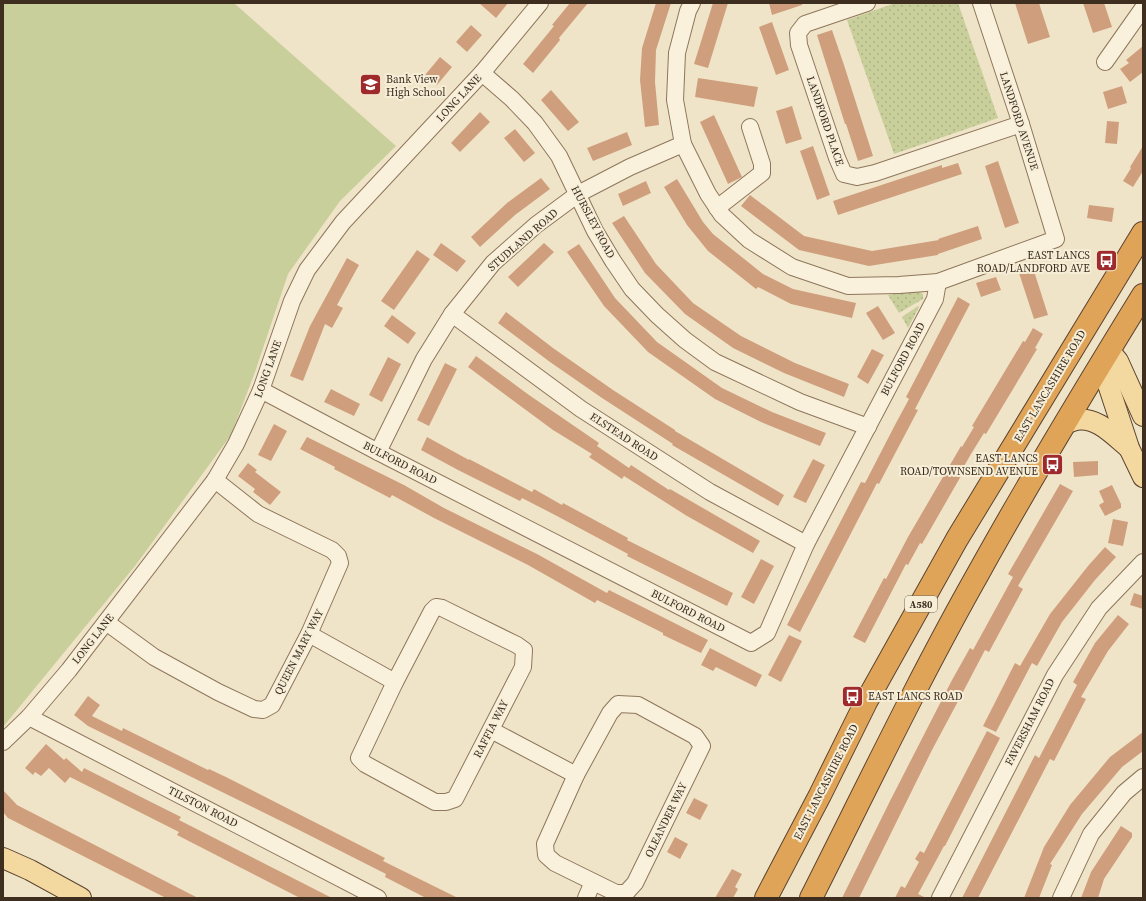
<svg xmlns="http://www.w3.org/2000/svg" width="1146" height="901" font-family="'Source Serif 4',serif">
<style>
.grass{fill:url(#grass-dots)}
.park{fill:#c9cf9b}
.building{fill:#cf9f7d}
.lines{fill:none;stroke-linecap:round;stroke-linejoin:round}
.minor-casing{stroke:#8d765c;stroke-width:18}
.major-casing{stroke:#5b4430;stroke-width:22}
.highway-casing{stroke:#5b4430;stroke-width:24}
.minor{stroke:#faf1dc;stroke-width:16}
.major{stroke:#f3d9a0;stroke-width:20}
.highway{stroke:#e0a458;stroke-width:22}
.labels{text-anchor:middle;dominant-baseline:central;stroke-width:4;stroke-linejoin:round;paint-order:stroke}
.shield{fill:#f7eed8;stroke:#756857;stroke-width:1}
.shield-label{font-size:10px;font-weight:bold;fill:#3d2e20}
.poi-label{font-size:11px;fill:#3d2e20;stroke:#f7eed8;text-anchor:start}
.street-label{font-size:11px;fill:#3d2e20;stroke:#f7eed8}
</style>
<defs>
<pattern id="grass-dots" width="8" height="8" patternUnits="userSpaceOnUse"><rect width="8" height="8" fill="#c9cf9b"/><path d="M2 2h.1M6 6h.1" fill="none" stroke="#aeb285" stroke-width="1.8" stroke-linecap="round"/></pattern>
</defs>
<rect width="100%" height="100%" fill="#f0e4c8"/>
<!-- grass -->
<g class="grass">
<polygon points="895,3 958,3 998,118 894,154 847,20"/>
<polygon points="918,291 923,294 923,299 899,313 888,295"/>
<polygon points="918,306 919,307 908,328 902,317"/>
</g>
<!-- park -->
<polygon class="park" points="3,3 234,3 396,146 340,201 288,274 255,372 231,435 135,566 3,727"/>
<!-- building -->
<g class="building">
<polygon points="479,3 508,3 496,18"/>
<polygon points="570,3 588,3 559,38 560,40 533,73 523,64 554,26 552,25"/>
<polygon points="656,3 671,3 656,50 655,82 659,125 645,127 640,80 642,48"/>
<polygon points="713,3 728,3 708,68 694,64"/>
<polygon points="769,3 802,3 802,5 772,15"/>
<polygon points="1015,3 1039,3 1050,37 1028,44"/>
<polygon points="1083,3 1104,3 1112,27 1093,33"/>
<polygon points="772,22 789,70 776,75 759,27"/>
<polygon points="471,25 482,35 467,52 456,42"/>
<polygon points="832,30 844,65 873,156 858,161 846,124 845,124 817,35"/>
<polygon points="1143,46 1143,72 1130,82 1120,69 1129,63 1126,60"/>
<polygon points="440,57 452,67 437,85 425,75"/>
<polygon points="698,78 758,87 754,107 695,97"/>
<polygon points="1122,86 1127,103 1108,109 1103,92"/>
<polygon points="551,90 579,122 568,131 541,100"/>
<polygon points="792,106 802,139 786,144 776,111"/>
<polygon points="480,112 490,122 460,152 451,143"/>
<polygon points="714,115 742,177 728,184 700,122"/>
<polygon points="1107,121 1119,122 1117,144 1105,143"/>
<polygon points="515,129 535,153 524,162 504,138"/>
<polygon points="627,132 632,145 593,161 587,148"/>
<polygon points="813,146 830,195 817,200 800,151"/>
<polygon points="1143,146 1143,171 1133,187 1123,181 1131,168 1130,167"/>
<polygon points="998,161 1019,223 1005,228 985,166"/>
<polygon points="958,163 962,174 838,215 833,201 942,165 942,168"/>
<polygon points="541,178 550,189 515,215 480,247 471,237 507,203"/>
<polygon points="677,179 703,222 713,234 763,274 793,289 856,303 852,318 791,304 758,287 756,289 708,251 687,225 664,187"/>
<polygon points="646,181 651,193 623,206 618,194"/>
<polygon points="750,195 804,236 872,251 939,240 938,239 978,226 982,239 938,254 938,255 869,266 799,250 741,206"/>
<polygon points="1089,205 1114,208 1112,222 1087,218"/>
<polygon points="624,216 656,264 693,303 741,336 795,363 849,384 844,397 784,373 733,348 685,314 645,273 612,223"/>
<polygon points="441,243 466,261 457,272 433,255"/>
<polygon points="544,243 554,252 518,287 508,277"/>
<polygon points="579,244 615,298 657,342 722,388 772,412 826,433 820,446 761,422 715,399 648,352 604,306 567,252"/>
<polygon points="417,250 430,259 394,310 381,301"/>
<polygon points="347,258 359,265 337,305 343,308 332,328 325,324 303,381 290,376 310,326"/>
<polygon points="1033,268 1048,315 1034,319 1019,273"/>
<polygon points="996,277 1001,290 981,297 976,283"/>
<polygon points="958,297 970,304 915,409 918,410 879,484 877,483 800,632 787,625 861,482 865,483 896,423 909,399 906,397"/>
<polygon points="878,306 895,333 883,340 866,313"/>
<polygon points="506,312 553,348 613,390 675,430 675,431 784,495 778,506 672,445 673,444 602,398 550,362 498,323"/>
<polygon points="392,315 416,333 408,344 384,326"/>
<polygon points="1033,328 1043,334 1035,348 1037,349 986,434 984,433 971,454 959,475 961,476 922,544 920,543 908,565 906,564 865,643 853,637 884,578 886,579 908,537 961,446 962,447 974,427 972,426 1023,341 1025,342"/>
<polygon points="872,349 884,355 868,384 857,377"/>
<polygon points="476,356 529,395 599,443 597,446 629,468 631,465 669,490 670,489 760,541 753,553 687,516 624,476 622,479 589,457 592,454 553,430 468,367"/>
<polygon points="388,357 401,364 382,402 369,395"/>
<polygon points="445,363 457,369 429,426 417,420"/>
<polygon points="331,389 360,404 354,416 324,402"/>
<polygon points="274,424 287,431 271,461 258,455"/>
<polygon points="307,437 404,485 444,508 537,554 607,593 609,590 708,640 701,653 663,635 663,633 597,600 595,603 528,565 434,518 392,495 390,498 334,469 335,467 300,449"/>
<polygon points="427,437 469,460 469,459 532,492 534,489 562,505 563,503 628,538 627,540 733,593 727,606 627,556 628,554 555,515 522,498 520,501 458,470 421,450"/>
<polygon points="813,459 825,465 806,503 793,497"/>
<polygon points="1098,461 1098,475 1074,477 1073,462"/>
<polygon points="248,463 257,470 255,472 281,492 270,505 253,492 255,489 238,476"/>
<polygon points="1060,484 1073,491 1018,586 1023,589 989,652 985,650 963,692 932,750 859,898 842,898 891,799 952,680 970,648 973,650 1013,577 1008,574"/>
<polygon points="1112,485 1121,504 1121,508 1105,516 1099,505 1104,502 1099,491"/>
<polygon points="1113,519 1128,522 1123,546 1108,543"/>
<polygon points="1105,547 1116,557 1095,580 1062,622 1037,666 1032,663 996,732 983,726 1015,663 1020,666 1050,614 1088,566"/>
<polygon points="761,559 774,566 754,604 741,597"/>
<polygon points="1134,593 1143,596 1143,609 1130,605"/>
<polygon points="1118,615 1129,624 1108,651 1081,697 1086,699 1054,761 1050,759 978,898 962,898 1035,755 1039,758 1077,685 1073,682 1095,643"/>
<polygon points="789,635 802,641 781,682 768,675"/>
<polygon points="710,648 762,675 756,687 716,667 713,671 701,665"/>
<polygon points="88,696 100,705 92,716 122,731 123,728 208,770 209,769 226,777 385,858 383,861 458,898 426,898 385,877 386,874 297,829 88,726 74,715"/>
<polygon points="987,731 1000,738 945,846 944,846 918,894 926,898 895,898 901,886 905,888 913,873 919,862 915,859 920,851 924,853"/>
<polygon points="1143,732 1143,751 1122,767 1082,814 1050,864 1052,865 1039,898 1024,898 1044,847 1070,805 1110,757"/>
<polygon points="46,744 64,760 66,758 82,772 84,768 149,801 181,817 179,820 332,898 300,898 177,835 179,832 70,777 65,783 49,768 41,776 35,772 33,775 25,768"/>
<polygon points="3,790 17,805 198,898 166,898 8,818 3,812"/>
<polygon points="694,798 708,805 700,820 686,813"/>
<polygon points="1121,826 1132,833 1132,837 1104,879 1098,898 1081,898 1091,872"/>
<polygon points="675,837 688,844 680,859 667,852"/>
<polygon points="732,869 742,874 735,887 738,889 733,898 715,898"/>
</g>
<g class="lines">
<defs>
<g id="minor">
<polyline points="692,3 688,11 677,53 675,100 683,144 708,194 722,215 749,240 792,267 848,286 899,285 938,282 1056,239 1021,124 981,3"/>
<polyline points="867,3 805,24 798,33 799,45 837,158 844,174 857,177 875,173 1021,124"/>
<polyline points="1105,62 1143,8"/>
<polyline points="482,73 512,99 535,123 559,156 595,231 613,261 632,289 657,315 685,340 715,362 800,402 868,427"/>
<polyline points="717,208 762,173 762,164 750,127"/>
<polyline points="452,314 581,409 710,492 806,544"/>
<polyline points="261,390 378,452 751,643 767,633 806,544 935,299 938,282"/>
<polyline points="378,452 424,359 452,314 493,263 536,225 578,194 630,167 683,144"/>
<polygon points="436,607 442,608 517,645 524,650 523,667 455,799 446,802 435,802 365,764 359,758 395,682 432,611"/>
<polyline points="106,622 154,657 218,692 254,709 263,710 272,705 309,634 340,563 338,556 332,550 258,514 215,480"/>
<polyline points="309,634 395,682"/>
<polygon points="618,704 638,705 695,736 702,746 635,883 626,893 616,893 555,863 546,855 545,844 576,775 610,713"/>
<polyline points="29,717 378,898"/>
<polyline points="491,730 576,775"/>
<polyline points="3,742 29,717 69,670 215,480 236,444 261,390 292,301 307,270 343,222 482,73 540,3"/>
<polyline points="586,898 593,882"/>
<polyline points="940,898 1055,675 1099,608 1143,562"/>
<polyline points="1061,898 1091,834 1124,793 1143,777"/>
</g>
<g id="major">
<polyline points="1109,350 1118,361 1143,416"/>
<polyline points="1101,363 1129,448 1143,477"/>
<path d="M1064,424c4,-1 8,-3 12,-4 21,-4 38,16 53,28"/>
<polyline points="3,858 30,870 81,898"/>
</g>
<g id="highway">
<polyline points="766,898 820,795 866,702 957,539 1143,233"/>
<path d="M811,898c55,-109 108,-220 168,-326 52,-94 108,-186 164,-277"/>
</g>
</defs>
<!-- minor casing -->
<use href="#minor" class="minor-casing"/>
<!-- major casing -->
<use href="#major" class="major-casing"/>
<!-- highway casing -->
<use href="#highway" class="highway-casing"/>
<!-- minor -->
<use href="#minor" class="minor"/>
<!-- major -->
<use href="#major" class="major"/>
<!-- highway -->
<use href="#highway" class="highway"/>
</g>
<!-- icons -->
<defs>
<symbol id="school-square" viewBox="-11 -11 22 22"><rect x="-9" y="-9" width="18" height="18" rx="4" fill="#9e2a2b" stroke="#f7eed8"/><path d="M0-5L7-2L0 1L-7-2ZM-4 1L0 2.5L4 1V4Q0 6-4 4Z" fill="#fff"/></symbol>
<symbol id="bus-square" viewBox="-11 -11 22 22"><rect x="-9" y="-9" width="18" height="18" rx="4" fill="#9e2a2b" stroke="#f7eed8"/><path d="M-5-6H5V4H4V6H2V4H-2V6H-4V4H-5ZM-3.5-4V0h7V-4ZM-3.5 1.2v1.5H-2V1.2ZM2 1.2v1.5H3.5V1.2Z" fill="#fff"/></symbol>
</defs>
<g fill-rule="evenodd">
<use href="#school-square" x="358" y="72" width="25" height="25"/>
<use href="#bus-square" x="1094" y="248" width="25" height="25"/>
<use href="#bus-square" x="1040" y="452" width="25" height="25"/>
<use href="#bus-square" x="840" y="684" width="25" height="25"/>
</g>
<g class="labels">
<!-- shield labels -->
<rect class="shield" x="905" y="596" width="32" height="16" rx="3"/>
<g class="shield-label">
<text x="921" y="604">A580</text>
</g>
<!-- poi labels -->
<g class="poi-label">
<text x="386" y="79">Bank View<tspan x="386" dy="13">High School</tspan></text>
<text x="1090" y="255" text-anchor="end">EAST LANCS<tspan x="1090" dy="13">ROAD/LANDFORD AVE</tspan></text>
<text x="1038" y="458" text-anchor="end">EAST LANCS<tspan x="1038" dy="13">ROAD/TOWNSEND AVENUE</tspan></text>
<text x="868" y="696">EAST LANCS ROAD</text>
</g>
<!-- street labels -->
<g class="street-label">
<text transform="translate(459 98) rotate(-47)">LONG LANE</text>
<text transform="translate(825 121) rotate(71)">LANDFORD PLACE</text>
<text transform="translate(1019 121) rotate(72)">LANDFORD AVENUE</text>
<text transform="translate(593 222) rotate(62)">HURSLEY ROAD</text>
<text transform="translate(523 240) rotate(-41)">STUDLAND ROAD</text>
<text transform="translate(903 359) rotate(-62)">BULFORD ROAD</text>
<text transform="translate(268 369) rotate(-70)">LONG LANE</text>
<text transform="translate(1050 386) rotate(-59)">EAST LANCASHIRE ROAD</text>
<text transform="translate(624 437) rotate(33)">ELSTEAD ROAD</text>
<text transform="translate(400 463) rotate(27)">BULFORD ROAD</text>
<text transform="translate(688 611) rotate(27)">BULFORD ROAD</text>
<text transform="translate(93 639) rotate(-52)">LONG LANE</text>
<text transform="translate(299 652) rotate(-63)">QUEEN MARY WAY</text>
<text transform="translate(1030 722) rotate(-63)">FAVERSHAM ROAD</text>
<text transform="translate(491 729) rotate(-63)">RAFFIA WAY</text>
<text transform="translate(826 782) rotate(-63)">EAST LANCASHIRE ROAD</text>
<text transform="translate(203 807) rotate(27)">TILSTON ROAD</text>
<text transform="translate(666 820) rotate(-64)">OLEANDER WAY</text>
</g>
</g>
<!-- border -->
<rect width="1146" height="901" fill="none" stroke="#3d2e20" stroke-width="8"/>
</svg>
